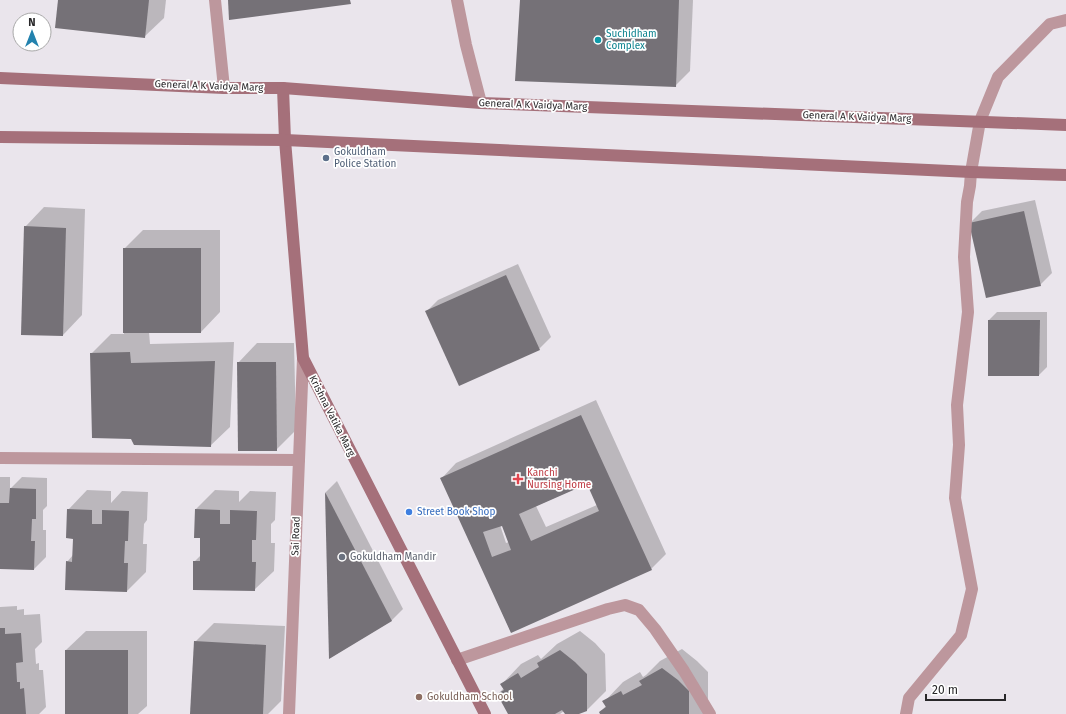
<svg xmlns="http://www.w3.org/2000/svg" width="1066" height="714" font-family="'Fira Sans',sans-serif">
<style>
.shadow{fill:#0003;fill-rule:evenodd}
.building{fill:#757177;fill-rule:evenodd}
.lines{fill:none;stroke-linecap:round;stroke-linejoin:round}
.street{stroke:#bd979d;stroke-width:12}
.secondary{stroke:#a5707a;stroke-width:12}
.culture-dot{fill:#0f9aa8;stroke:#fff;stroke-width:1.5}
.service-dot{fill:#5c6f8a;stroke:#fff;stroke-width:1.5}
.health-dot{fill:#e0444e;stroke:#fff;stroke-width:1.5}
.shop-dot{fill:#3f7fe0;stroke:#fff;stroke-width:1.5}
.worship-dot{fill:#6b7280;stroke:#fff;stroke-width:1.5}
.education-dot{fill:#8d6e63;stroke:#fff;stroke-width:1.5}
.labels{text-anchor:middle;dominant-baseline:central;stroke-width:3.5;stroke-linejoin:round;paint-order:stroke}
.culture-label{font-size:10px;fill:#0d838f;stroke:#fff;text-anchor:start}
.street-label{font-size:10px;fill:#282729;stroke:#fff}
.service-label{font-size:10px;fill:#4e5e75;stroke:#fff;text-anchor:start}
.health-label{font-size:10px;fill:#be3a42;stroke:#fff;text-anchor:start}
.shop-label{font-size:10px;fill:#366cbe;stroke:#fff;text-anchor:start}
.worship-label{font-size:10px;fill:#5b616d;stroke:#fff;text-anchor:start}
.education-label{font-size:10px;fill:#785e54;stroke:#fff;text-anchor:start}
</style>
<rect width="100%" height="100%" fill="#eae5ec"/>
<!-- shadow -->
<g class="shadow">
<polygon points="59,0 166,0 164,18 144,37"/>
<polygon points="521,0 693,0 690,71 675,86"/>
<polygon points="1035,200 1052,273 1040,285 970,223 982,211"/>
<polygon points="44,207 85,209 82,315 63,335 25,227"/>
<polygon points="143,230 220,230 220,312 201,332 149,332 150,344 234,342 230,427 210,446 92,353 111,334 124,334 124,249"/>
<polygon points="518,264 551,337 539,349 426,312 438,300"/>
<polygon points="997,312 1047,312 1047,367 1039,375 989,320"/>
<polygon points="257,343 294,343 296,430 276,450 238,363"/>
<path d="M596,400l70,154 -15,15 -140,63 -69,-154 14,-15zM588,483l9,22 -51,22 -10,-21zM500,525h3l6,17 -3,1z"/>
<polygon points="0,477 10,477 10,489 22,477 47,478 47,506 43,510 43,530 46,530 46,557 34,569 0,568"/>
<polygon points="337,481 403,609 391,621 330,658 326,492"/>
<polygon points="87,490 111,491 111,503 122,491 148,492 147,520 144,524 143,544 147,544 146,572 127,591 67,562 73,555 74,538 68,510"/>
<polygon points="215,490 239,491 239,502 250,491 276,492 275,520 271,524 271,543 275,543 274,571 254,590 194,562 201,555 201,537 196,509"/>
<polygon points="17,606 17,610 24,609 24,615 40,614 42,642 35,649 36,664 39,663 39,670 43,670 46,707 39,714 0,714 0,607"/>
<polygon points="214,623 285,626 281,701 268,714 191,714 195,642"/>
<polygon points="86,631 147,631 147,706 138,714 66,714 66,650"/>
<polygon points="580,631 595,643 605,654 606,691 587,710 576,714 566,714 564,711 560,714 509,714 498,694 504,688 502,684 521,664 538,655 541,659 557,644"/>
<polygon points="682,649 697,661 708,672 708,708 703,714 601,714 600,712 606,706 604,702 623,682 640,672 643,677 646,675 660,661"/>
</g>
<!-- building -->
<g class="building">
<polygon points="58,0 149,0 145,38 55,28"/>
<polygon points="228,0 350,0 351,4 229,20"/>
<polygon points="520,0 679,0 676,87 515,81"/>
<polygon points="1024,211 1041,286 986,298 969,223"/>
<polygon points="24,226 66,228 63,336 21,335"/>
<rect x="123" y="248" width="78" height="85"/>
<polygon points="506,275 540,350 459,386 425,311"/>
<polygon points="988,320 1040,320 1039,376 988,376"/>
<polygon points="130,352 131,363 215,361 211,447 134,445 131,439 92,438 90,353"/>
<polygon points="237,362 276,362 277,451 238,451"/>
<path d="M581,415l71,155 -141,63 -71,-155zM587,484l12,27 -68,30 -12,-27zM502,526l9,24 -19,7 -9,-25z"/>
<polygon points="10,488 36,489 36,519 32,519 31,541 35,541 34,570 0,569 0,503 9,503"/>
<polygon points="325,492 392,621 329,659"/>
<polygon points="67,509 92,510 92,524 102,524 102,510 129,511 128,541 125,541 124,563 128,563 127,592 65,590 66,561 72,562 73,539 66,538"/>
<polygon points="195,509 220,510 220,524 230,524 230,510 257,511 256,540 252,540 252,562 256,562 255,591 193,590 193,561 200,561 200,538 194,538"/>
<polygon points="0,628 5,628 5,634 21,633 23,662 16,663 17,682 20,682 20,689 24,688 26,714 0,714"/>
<polygon points="194,641 266,645 263,714 190,714"/>
<rect x="65" y="650" width="63" height="64"/>
<polygon points="560,650 575,662 587,674 587,711 579,714 565,714 562,710 555,714 508,714 497,694 504,690 500,684 518,673 521,678 539,667 537,663"/>
<polygon points="662,668 678,680 689,691 689,714 600,714 599,712 606,707 602,701 621,691 623,695 642,685 639,681"/>
</g>
<g class="lines">
<!-- street -->
<g class="street">
<polyline points="215,0 224,88"/>
<polyline points="457,0 466,45 481,103"/>
<polyline points="0,458 299,460"/>
<polyline points="457,660 608,609 625,605 639,610 655,629 684,671 710,714"/>
<polyline points="289,714 303,358"/>
<polyline points="906,714 909,698 961,635 972,589 955,498 959,445 957,405 968,312 964,257 967,202 970,186 971,172 980,121 998,77 1050,24 1066,20"/>
</g>
<!-- secondary -->
<g class="secondary">
<polyline points="0,78 224,88 283,88 481,103 1066,125"/>
<polyline points="283,88 285,140 303,358 485,714"/>
<polyline points="0,137 285,140 971,172 1066,175"/>
</g>
</g>
<!-- markers -->
<circle class="culture-dot" cx="598" cy="40" r="4"/>
<circle class="service-dot" cx="326" cy="158" r="4"/>
<path class="health-dot" d="M516 473h4v4h4v4h-4v4h-4v-4h-4v-4h4z"/>
<circle class="shop-dot" cx="409" cy="512" r="4"/>
<circle class="worship-dot" cx="342" cy="557" r="4"/>
<circle class="education-dot" cx="419" cy="697" r="4"/>
<g class="labels">
<!-- culture labels -->
<g class="culture-label">
<text x="606" y="34">Suchidham<tspan x="606" dy="12">Complex</tspan></text>
</g>
<!-- street labels -->
<g class="street-label">
<text transform="translate(209 86) rotate(2)">General A K Vaidya Marg</text>
<text transform="translate(533 105) rotate(2)">General A K Vaidya Marg</text>
<text transform="translate(857 117) rotate(2)">General A K Vaidya Marg</text>
<text transform="translate(332 416) rotate(63)">Krishna Vatika Marg</text>
<text transform="translate(296 536) rotate(-88)">Sai Road</text>
</g>
<!-- service labels -->
<g class="service-label">
<text x="334" y="152">Gokuldham<tspan x="334" dy="12">Police Station</tspan></text>
</g>
<!-- health labels -->
<g class="health-label">
<text x="527" y="473">Kanchi<tspan x="527" dy="12">Nursing Home</tspan></text>
</g>
<!-- shop labels -->
<g class="shop-label">
<text x="417" y="512">Street Book Shop</text>
</g>
<!-- worship labels -->
<g class="worship-label">
<text x="350" y="557">Gokuldham Mandir</text>
</g>
<!-- education labels -->
<g class="education-label">
<text x="427" y="697">Gokuldham School</text>
</g>
</g>
<!-- north arrow -->
<g transform="translate(32 32)"><circle r="19" fill="#ffffff" stroke="#a9a9a9"/>
<path d="M0-3L7 15L0 10L-7 15Z" fill="#2382ae"/>
<text y="-6" font-size="11" font-weight="bold" text-anchor="middle" fill="#282729">N</text>
</g>
<!-- scale -->
<path d="M926 694v6h79v-6" fill="none" stroke="#282729" stroke-width="2"/>
<text x="932" y="694" font-size="12" fill="#282729" stroke="#ffffff" stroke-width="3" paint-order="stroke">20 m</text>
</svg>
